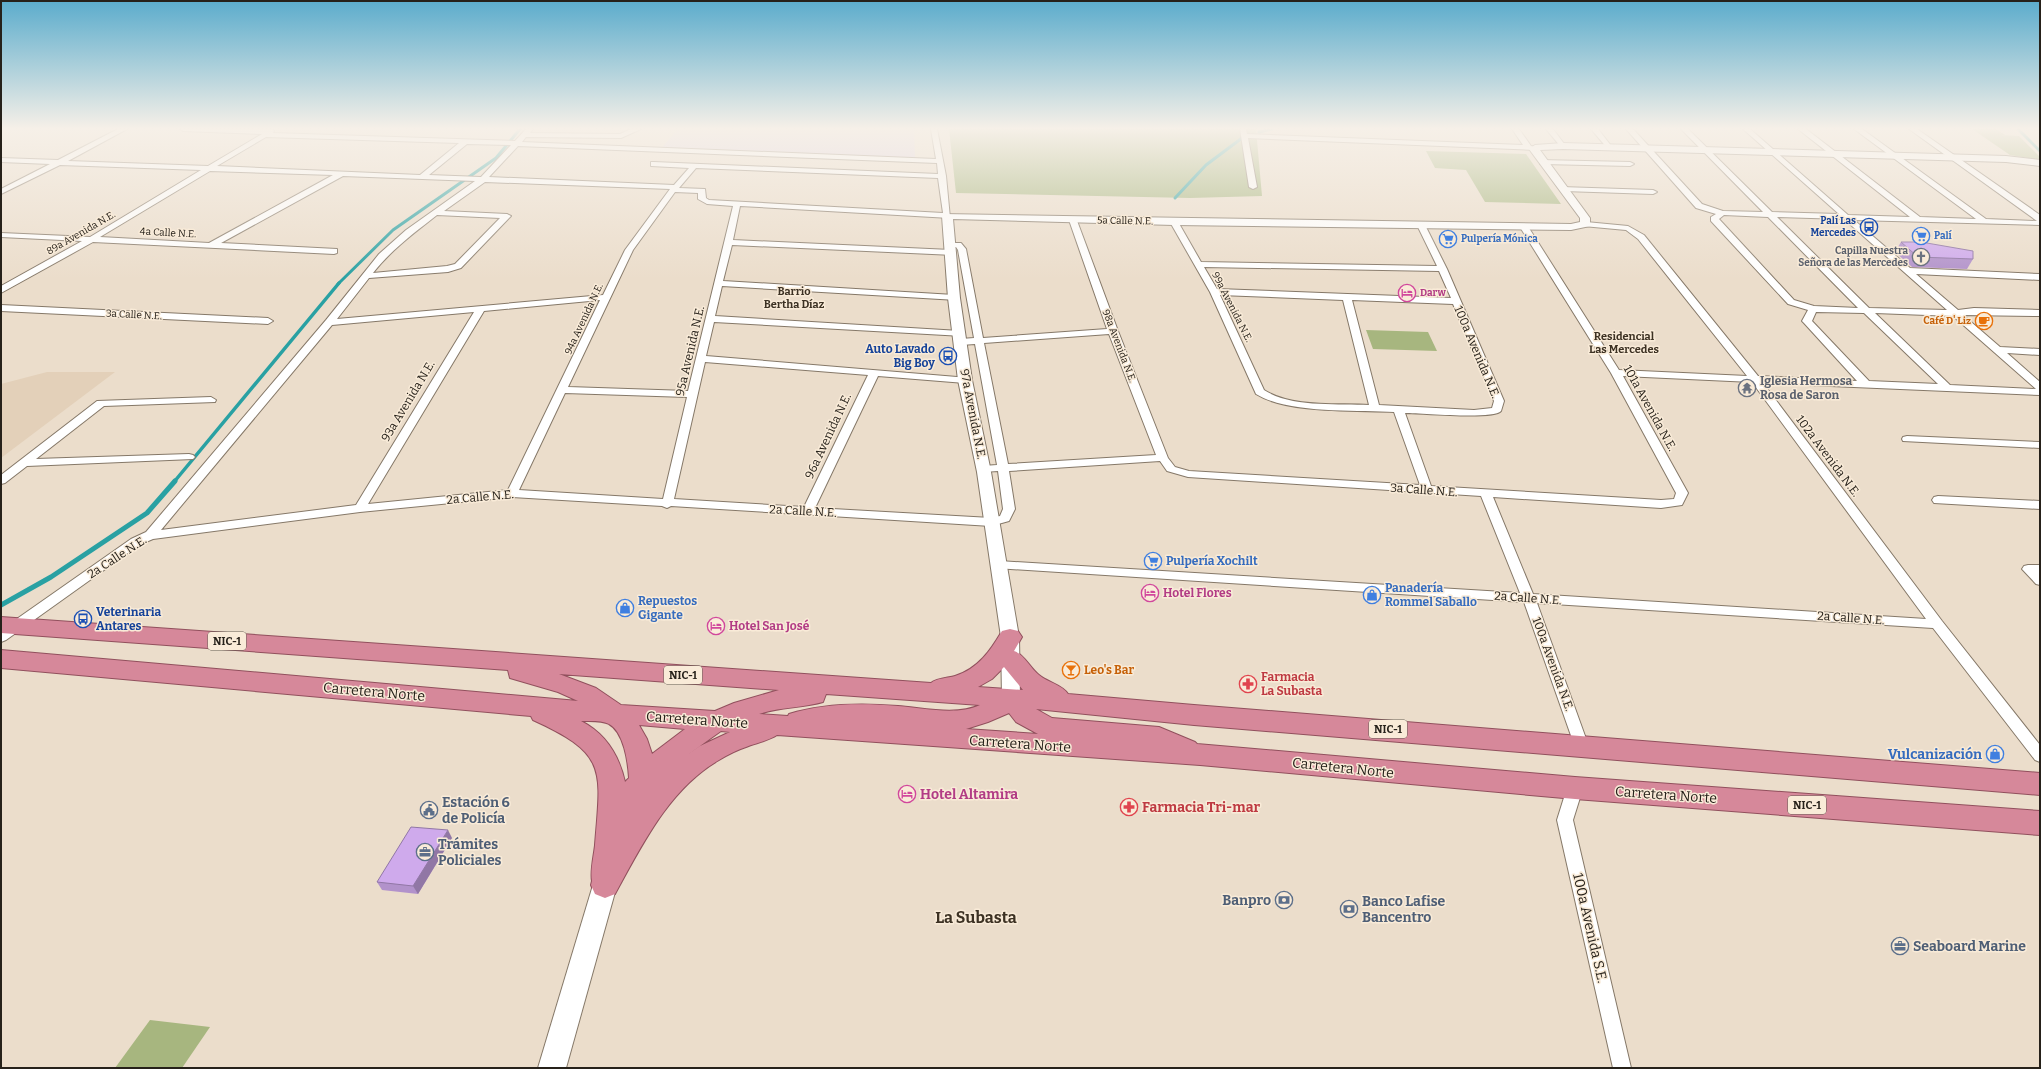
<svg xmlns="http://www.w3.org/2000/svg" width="2041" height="1069" font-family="Bitter,serif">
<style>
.built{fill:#e3d0b9}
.industrial{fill:#ded0e3}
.green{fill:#a7b67f}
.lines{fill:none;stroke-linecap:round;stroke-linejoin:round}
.stream-far2{stroke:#29a1a3;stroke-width:3}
.stream-far1{stroke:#29a1a3;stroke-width:3.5}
.stream{stroke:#29a1a3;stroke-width:5}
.minor-casing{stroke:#857868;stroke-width:2}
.tertiary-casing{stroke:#857868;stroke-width:2}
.secondary-casing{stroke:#857868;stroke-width:2}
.trunk-casing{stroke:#91505d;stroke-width:2}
.minor{fill:#fff;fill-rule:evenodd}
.tertiary{fill:#fff;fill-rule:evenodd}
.secondary{fill:#fff;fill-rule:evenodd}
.trunk{fill:#d6889a;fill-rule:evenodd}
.wall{fill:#b292cb}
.shaded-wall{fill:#9177a5}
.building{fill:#cfaaec;stroke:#9177a5}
.labels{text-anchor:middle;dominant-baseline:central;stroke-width:3;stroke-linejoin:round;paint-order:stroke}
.far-street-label{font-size:10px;fill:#26211a;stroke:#f9ebd8}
.far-transit-label{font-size:10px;font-weight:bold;fill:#164399;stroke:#f9ebd8;text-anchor:end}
.far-shop-label{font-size:10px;font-weight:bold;fill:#366cbe;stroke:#f9ebd8;text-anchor:start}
.far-worship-label{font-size:10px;font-weight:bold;fill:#5b616d;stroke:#f9ebd8;text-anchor:end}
.far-hotel-label{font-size:10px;font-weight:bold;fill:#b23c85;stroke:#f9ebd8;text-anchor:start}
.far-food-label{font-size:10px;font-weight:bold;fill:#c56008;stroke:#f9ebd8;text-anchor:end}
.far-neighbourhood-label{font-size:11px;font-weight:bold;fill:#3c3123;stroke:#f9ebd8}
.shield{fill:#f9ebd8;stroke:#655e53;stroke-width:1}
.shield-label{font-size:11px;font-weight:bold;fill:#26211a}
.transit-label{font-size:12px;font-weight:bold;fill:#164399;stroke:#f9ebd8;text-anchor:end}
.street-label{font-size:12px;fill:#26211a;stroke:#f9ebd8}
.worship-label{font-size:12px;font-weight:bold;fill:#5b616d;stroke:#f9ebd8;text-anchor:start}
.shop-label{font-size:12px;font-weight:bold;fill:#366cbe;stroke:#f9ebd8;text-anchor:start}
.hotel-label{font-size:12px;font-weight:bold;fill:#b23c85;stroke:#f9ebd8;text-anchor:start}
.food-label{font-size:12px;font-weight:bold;fill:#c56008;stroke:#f9ebd8;text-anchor:start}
.health-label{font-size:12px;font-weight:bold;fill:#be3a42;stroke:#f9ebd8;text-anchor:start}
.near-street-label{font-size:14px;fill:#26211a;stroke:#f9ebd8}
.near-shop-label{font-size:14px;font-weight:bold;fill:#366cbe;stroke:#f9ebd8;text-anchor:end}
.near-hotel-label{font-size:14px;font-weight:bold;fill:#b23c85;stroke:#f9ebd8;text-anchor:start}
.near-service-label{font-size:14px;font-weight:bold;fill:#4e5e75;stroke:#f9ebd8;text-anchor:start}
.near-health-label{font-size:14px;font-weight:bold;fill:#be3a42;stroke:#f9ebd8;text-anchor:start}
.near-neighbourhood-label{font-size:16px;font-weight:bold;fill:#3c3123;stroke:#f9ebd8}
</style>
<rect width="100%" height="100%" fill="#ebddcb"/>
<!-- built -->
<polygon class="built" points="47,372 115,372 1,458 1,384"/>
<!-- industrial -->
<polygon class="industrial" points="678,129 914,129 915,159 660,150"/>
<!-- green -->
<g class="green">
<polygon points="949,129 1256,129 1262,196 1190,198 956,193"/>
<polygon points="1972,129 1996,129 2005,135 2000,135 2019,136 2040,157 2040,160 2010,155"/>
<polygon points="1426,151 1526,154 1561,204 1485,202 1466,170 1435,168"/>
<polygon points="1366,330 1428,332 1437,351 1373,349"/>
<polygon points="150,1020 210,1027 182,1068 115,1068"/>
</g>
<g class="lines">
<!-- stream-far2 -->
<g class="stream-far2">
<polyline points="2018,129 2040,151"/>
<polyline points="1259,132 1272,129"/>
<polyline points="1175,198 1206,165 1242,138"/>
<polyline points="338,284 393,230 496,158 520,129"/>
</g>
<!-- stream-far1 -->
<polyline class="stream-far1" points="174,482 339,283"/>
<!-- stream -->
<polyline class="stream" points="1,605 51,577 147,513 175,481"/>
<defs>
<g id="minor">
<path d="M118,129h9l-59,32 140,5 54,-32 -79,-3 -3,-2h93l1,2 -1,2 242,8 11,-12h7l-3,4 90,1 11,-5h10l-20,9 -95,-1 -4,5 414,17 -5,-30h6l9,47 4,42 -210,-12 -7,34 218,10 4,3 -1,2 -222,-10 -9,36 231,14 4,3 -1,2 -235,-14 -7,30 245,15 5,3 -2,2 -249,-14 -8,34 263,22 1,2 -1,2 -4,1 -87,-7 -63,132 176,10 9,-2 3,-7 -5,-38 -15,1 -6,-3 6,-3 14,-1 -22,-121 -14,1 -5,-3 5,-3 13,-1 -16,-88 -2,-3h-9v-4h14l5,6 17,89 124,-9 -38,-109 7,-2 42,113 50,127 7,9 14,4 231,14 -26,-73c-38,-2 -106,2 -138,-18l-46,-102 -40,-70 7,-2 24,42 236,4 -20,-41 7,-2 23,46 57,132 -3,10c-8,9 -81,2 -96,2l26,73 230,14 13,-1 2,-6 -65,-120 -91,-146 7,-2 92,145 128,6 -109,-137 -12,-9 -43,-4 -1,-2 4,-2 42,4 16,9 114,141 99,5 -53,-58 -2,-2 6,-11 -20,-6 -77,-83v-4l5,-3 -20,-6 -70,-79h7l69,75 21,7 40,1 -82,-83h7l84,83 67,2 -96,-85h7l98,86 62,2 -112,-88h8l114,88 56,2 -122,-90h8l124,90 51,2 -128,-92h8l123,86v10l-186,-5 56,48 130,6v6l-124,-6 42,36 16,-2 66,2v6l-77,-1 37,32 40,2v6l-33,-2 33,29v13l-277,-12 179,238 98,124v17l-5,-2 -102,-132 -396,-25 52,144 -2,4 -5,2 -5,-2 -2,-4 -51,-145 -529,-34 -2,-3 2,-3 4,-1 521,32 -39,-97 -293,-19 -21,-6 -7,-10 -151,10 6,38 -6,12 -18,5 -320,-20 -4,2 -5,-2 -150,-9 -152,15 -207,27 -14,6 -133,95 -5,2v-12l130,-91 15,-7 180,-212 53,-66 27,-24 69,-49 -132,-5 -122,67 116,6v4l-3,1 -241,-12 -92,51v-7l81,-45 -81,-4v-4l89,4 111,-67 -141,-5 -59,29v-5l49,-25 -49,-2v-4l57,2zM266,137l193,6 -39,32 -203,-9zM467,144l44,1 -30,32 -52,-2zM518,146l419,17 1,11 -284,-12h-3v4l38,2 -15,17 -185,-8zM696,168l242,10 5,35 -234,-13 -3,-2 -1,-9 -26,-1zM210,171l123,4 -124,68 -109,-6zM485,182l185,7 -45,61 -22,45 -266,24 32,-41 79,-6 13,-4 50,-52 -4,-2 -63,-3zM675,192l23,1v6l9,5 26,2 -45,185 -120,-4 65,-137zM437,215l63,3 -45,46 -8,2 -74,7c18,-23 41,-40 64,-58zM1724,215l44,2 90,91 -44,-2 -20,-6 -75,-81zM1777,217l67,2 103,91 -78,-2zM1204,267l235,4 12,27 -234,-9zM1220,295l123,5 26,105c-32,-2 -77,3 -105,-15zM600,300l-92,190 -140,14 116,-193zM1352,300l101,4 41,97 -2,7 -18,2 -95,-5zM474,312l-118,193 -195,25 171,-205zM1816,312l48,1 74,71 -69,-3 -57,-60zM1875,313l78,3 83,73 -86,-4zM1109,334l47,121 -148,9 -24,-121zM705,362l163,13 -64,132 -130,-8zM1623,376l129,6 174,237 -393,-25 -40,-97 168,11 21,-3 6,-12zM565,393l122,4 -24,102 -144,-9z"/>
<polygon points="1240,129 1246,129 1247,134 1523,145 1512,129 1519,129 1531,146 1539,148 1535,150 1248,138 1257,187 1253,189 1249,187"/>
<polygon points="1546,129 1553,129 1565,145 1565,147 1561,147"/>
<polygon points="1591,129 1598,129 1612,147 1612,149 1608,149"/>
<polygon points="1540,160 1630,162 1634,164 1630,166 1543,164 1540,164"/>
<polygon points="1561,187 1653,190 1657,192 1653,194 1564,191 1560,189"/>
<polygon points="1,305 268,318 273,321 268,324 1,311"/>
<polygon points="211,397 216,400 215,402 104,406 36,459 189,454 193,455 195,457 193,459 27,466 5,483 1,484 1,475 97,401"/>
<polygon points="1907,436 2040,442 2040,448 1903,441 1902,439 1903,437"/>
<polygon points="1938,496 2040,501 2040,509 1934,503 1932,500 1934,497"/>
<polygon points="2028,565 2040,565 2040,585 2036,584 2022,569 2024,566"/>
<polygon points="1575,782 1580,784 1583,788 1573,820 1631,1068 1613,1068 1557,820 1567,788 1570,784"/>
</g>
<polygon id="tertiary" points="1563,143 2006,156 2040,160 2040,166 2006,162 1563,149 1540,150 1590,218 1590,226 1571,230 1174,225 953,219 960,298 972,380 991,472 1019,637 1020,698 1018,703 1011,705 1004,703 1002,698 1001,637 977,472 958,380 948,298 942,216 943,214 1571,224 1580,222 1580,218 1529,149 1535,145"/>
<polygon id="secondary" points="605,874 614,877 617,885 566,1068 538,1068 593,885 596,877"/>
<path id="trunk" d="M1,617l930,66c6,-5 17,-5 24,-7 23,-7 36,-26 47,-45l8,-2 8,2 4,6 -8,14c10,3 16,17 25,24 8,7 24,10 29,19l126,11 846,68v22l-846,-70 -158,-16 16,9 107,9 36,15 2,2 378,33 465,34v24l-465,-36 -375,-34 -423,-30c-9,6 -21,8 -31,12 -9,3 -19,8 -27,13 -50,29 -77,85 -104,134l-10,4 -10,-4 -4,-9 1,-4c-2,-10 2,-26 3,-36 6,-76 13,-91 -62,-125l-2,-4 -530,-48v-18l577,51 -20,-9 -48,-14 -2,-8 -507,-37zM1004,667l19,23 -45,-3 14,-8zM559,674l220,16 -45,13 -19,8 -94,-6 -25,-17zM826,694l154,11c-24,11 -56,3 -82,1 -37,-3 -74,-3 -109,8l-1,2 -29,-2c21,-7 43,-6 64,-12zM1009,713l7,9 22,12 -72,-5 22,-7zM581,721c8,0 21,-1 28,3 15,8 19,38 20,54l-4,4c-6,-27 -19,-48 -44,-61zM639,725l46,4 -33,25 -5,-15zM721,731l9,1 -30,14 -17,12z"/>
</defs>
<!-- minor casing -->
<use href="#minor" class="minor-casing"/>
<!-- tertiary casing -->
<use href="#tertiary" class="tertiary-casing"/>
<!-- secondary casing -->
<use href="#secondary" class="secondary-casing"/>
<!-- trunk casing -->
<use href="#trunk" class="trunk-casing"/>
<!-- minor -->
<use href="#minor" class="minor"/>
<!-- tertiary -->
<use href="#tertiary" class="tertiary"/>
<!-- secondary -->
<use href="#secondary" class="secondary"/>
<!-- trunk -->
<use href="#trunk" class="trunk"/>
</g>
<!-- wall -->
<g class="wall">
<polygon points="1901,242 1973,259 1967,269 1912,267 1895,252"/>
<polygon points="452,838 418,894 382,890 377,882"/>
</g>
<!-- shaded-wall -->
<polygon class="shaded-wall" points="448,830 452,838 418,894 413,886"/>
<!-- building -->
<g class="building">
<polygon points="1901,242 1921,242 1973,251 1973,259 1918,257"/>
<polygon points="411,827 448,830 413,886 377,882"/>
</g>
<!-- sky -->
<linearGradient id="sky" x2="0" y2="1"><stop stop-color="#5baccc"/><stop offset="0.46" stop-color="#f6f0e8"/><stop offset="1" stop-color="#f6f0e8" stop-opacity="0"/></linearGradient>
<rect width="2041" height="279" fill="url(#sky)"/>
<!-- icons -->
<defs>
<symbol id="bus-ring" viewBox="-11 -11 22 22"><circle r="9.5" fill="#f9ebd8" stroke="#1a4fb4" stroke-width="1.5"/><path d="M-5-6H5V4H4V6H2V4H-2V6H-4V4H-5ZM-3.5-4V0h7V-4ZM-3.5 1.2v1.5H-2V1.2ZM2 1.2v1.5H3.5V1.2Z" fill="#1a4fb4"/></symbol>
<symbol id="supermarket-ring" viewBox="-11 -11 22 22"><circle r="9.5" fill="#f9ebd8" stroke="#3f7fe0" stroke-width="1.5"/><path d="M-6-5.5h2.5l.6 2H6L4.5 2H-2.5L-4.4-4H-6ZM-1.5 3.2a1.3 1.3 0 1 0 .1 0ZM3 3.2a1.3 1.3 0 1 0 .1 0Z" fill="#3f7fe0"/></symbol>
<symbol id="church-ring" viewBox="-11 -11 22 22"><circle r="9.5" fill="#f9ebd8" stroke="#6b7280" stroke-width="1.5"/><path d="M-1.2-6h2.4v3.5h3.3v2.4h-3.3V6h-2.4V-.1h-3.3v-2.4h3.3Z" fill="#6b7280"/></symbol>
<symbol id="hotel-ring" viewBox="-11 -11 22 22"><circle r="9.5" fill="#f9ebd8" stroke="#d1479c" stroke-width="1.5"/><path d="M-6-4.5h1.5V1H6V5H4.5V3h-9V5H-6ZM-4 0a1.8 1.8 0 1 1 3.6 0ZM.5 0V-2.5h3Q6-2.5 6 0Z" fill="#d1479c"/></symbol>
<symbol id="cafe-ring" viewBox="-11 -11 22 22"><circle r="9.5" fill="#f9ebd8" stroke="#e8710a" stroke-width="1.5"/><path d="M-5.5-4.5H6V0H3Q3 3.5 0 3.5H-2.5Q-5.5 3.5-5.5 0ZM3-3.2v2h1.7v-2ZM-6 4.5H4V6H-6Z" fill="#e8710a"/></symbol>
<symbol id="temple-ring" viewBox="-11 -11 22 22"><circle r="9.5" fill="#f9ebd8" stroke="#6b7280" stroke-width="1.5"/><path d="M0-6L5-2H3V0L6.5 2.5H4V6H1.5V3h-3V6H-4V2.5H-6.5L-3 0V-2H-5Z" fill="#6b7280"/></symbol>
<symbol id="shop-ring" viewBox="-11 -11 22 22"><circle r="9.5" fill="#f9ebd8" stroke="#3f7fe0" stroke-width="1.5"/><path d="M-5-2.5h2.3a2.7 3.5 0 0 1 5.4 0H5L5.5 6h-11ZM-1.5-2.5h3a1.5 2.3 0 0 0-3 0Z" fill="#3f7fe0"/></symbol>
<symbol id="bar-ring" viewBox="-11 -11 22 22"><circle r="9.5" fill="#f9ebd8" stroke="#e8710a" stroke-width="1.5"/><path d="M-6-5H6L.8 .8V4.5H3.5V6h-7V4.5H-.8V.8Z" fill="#e8710a"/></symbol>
<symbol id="pharmacy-ring" viewBox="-11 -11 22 22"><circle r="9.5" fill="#f9ebd8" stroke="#e0444e" stroke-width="1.5"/><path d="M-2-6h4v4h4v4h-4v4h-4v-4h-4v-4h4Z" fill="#e0444e"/></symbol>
<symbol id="civic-ring" viewBox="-11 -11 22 22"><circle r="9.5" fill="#f9ebd8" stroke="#5c6f8a" stroke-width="1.5"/><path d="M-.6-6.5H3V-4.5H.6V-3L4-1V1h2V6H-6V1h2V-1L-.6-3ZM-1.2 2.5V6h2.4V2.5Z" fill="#5c6f8a"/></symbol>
<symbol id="office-ring" viewBox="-11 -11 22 22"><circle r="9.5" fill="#f9ebd8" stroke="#5c6f8a" stroke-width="1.5"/><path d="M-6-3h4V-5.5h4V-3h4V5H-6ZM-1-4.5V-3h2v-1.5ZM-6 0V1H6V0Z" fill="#5c6f8a"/></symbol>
<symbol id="bank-ring" viewBox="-11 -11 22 22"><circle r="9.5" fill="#f9ebd8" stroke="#5c6f8a" stroke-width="1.5"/><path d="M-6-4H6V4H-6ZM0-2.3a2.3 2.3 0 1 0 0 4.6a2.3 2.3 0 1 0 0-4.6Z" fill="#5c6f8a"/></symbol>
</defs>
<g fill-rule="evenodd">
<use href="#bus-ring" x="1859" y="217" width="20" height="20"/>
<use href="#supermarket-ring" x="1911" y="226" width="20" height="20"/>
<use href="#supermarket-ring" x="1438" y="229" width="20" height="20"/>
<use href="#church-ring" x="1911" y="247" width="20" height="20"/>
<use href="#hotel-ring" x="1397" y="283" width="20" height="20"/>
<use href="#cafe-ring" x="1974" y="311" width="20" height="20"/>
<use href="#bus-ring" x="938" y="346" width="20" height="20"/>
<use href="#temple-ring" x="1737" y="378" width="20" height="20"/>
<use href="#supermarket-ring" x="1143" y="551" width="20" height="20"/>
<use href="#hotel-ring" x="1140" y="583" width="20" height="20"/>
<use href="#shop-ring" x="1362" y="585" width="20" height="20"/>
<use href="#shop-ring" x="615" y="598" width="20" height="20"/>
<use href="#bus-ring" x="73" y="609" width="20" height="20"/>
<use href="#hotel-ring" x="706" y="616" width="20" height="20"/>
<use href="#bar-ring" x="1061" y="660" width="20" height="20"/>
<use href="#pharmacy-ring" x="1238" y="674" width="20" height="20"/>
<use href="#shop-ring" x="1985" y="744" width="20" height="20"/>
<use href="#hotel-ring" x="897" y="784" width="20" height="20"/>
<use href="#pharmacy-ring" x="1119" y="797" width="20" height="20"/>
<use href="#civic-ring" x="419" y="800" width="20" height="20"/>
<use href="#office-ring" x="415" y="842" width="20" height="20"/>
<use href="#bank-ring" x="1274" y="890" width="20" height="20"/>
<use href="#bank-ring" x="1339" y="899" width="20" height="20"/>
<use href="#office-ring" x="1890" y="936" width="20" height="20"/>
</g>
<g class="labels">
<!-- far-street labels -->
<g class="far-street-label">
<text transform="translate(1125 221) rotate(1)">5a Calle N.E.</text>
<text transform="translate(81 233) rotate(-30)">89a Avenida N.E.</text>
<text transform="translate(168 233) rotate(3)">4a Calle N.E.</text>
<text transform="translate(1232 307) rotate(63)">99a Avenida N.E.</text>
<text transform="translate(134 315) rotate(3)">3a Calle N.E.</text>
<text transform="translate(584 319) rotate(-65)">94a Avenida N.E.</text>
<text transform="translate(1119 346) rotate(69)">98a Avenida N.E.</text>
</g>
<!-- far-transit labels -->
<g class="far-transit-label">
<text x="1856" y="221">Palí Las<tspan x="1856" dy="12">Mercedes</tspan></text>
</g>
<!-- far-shop labels -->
<g class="far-shop-label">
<text x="1934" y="236">Palí</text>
<text x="1461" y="239">Pulpería Mónica</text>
</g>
<!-- far-worship labels -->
<g class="far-worship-label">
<text x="1908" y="251">Capilla Nuestra<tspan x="1908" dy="12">Señora de las Mercedes</tspan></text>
</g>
<!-- far-hotel labels -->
<g class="far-hotel-label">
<text x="1420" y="293">Darw</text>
</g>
<!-- far-food labels -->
<g class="far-food-label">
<text x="1971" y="321">Café D' Liz</text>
</g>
<!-- far-neighbourhood labels -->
<g class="far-neighbourhood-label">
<text x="794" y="291">Barrio<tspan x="794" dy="13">Bertha Díaz</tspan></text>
<text x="1624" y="336">Residencial<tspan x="1624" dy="13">Las Mercedes</tspan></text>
</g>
<!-- shield labels -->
<g class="shield">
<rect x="208" y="632" width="38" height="18" rx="3"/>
<rect x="664" y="666" width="38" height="18" rx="3"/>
<rect x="1369" y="720" width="38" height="18" rx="3"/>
<rect x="1788" y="796" width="38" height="18" rx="3"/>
</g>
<g class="shield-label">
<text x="227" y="641">NIC-1</text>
<text x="683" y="675">NIC-1</text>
<text x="1388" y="729">NIC-1</text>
<text x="1807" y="805">NIC-1</text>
</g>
<!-- transit labels -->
<g class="transit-label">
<text x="935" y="349">Auto Lavado<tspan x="935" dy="14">Big Boy</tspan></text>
<text x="96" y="612" text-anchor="start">Veterinaria<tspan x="96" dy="14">Antares</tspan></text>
</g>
<!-- street labels -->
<g class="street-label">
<text transform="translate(690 351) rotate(-77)">95a Avenida N.E.</text>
<text transform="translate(1477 352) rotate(67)">100a Avenida N.E.</text>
<text transform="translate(408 401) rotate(-59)">93a Avenida N.E.</text>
<text transform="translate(1650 408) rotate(61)">101a Avenida N.E.</text>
<text transform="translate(973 414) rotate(79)">97a Avenida N.E.</text>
<text transform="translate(828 436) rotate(-65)">96a Avenida N.E.</text>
<text transform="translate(1828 456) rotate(53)">102a Avenida N.E.</text>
<text transform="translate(1424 490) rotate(4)">3a Calle N.E.</text>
<text transform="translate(480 497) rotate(-5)">2a Calle N.E.</text>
<text transform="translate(803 511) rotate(3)">2a Calle N.E.</text>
<text transform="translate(117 557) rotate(-33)">2a Calle N.E.</text>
<text transform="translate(1528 598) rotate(4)">2a Calle N.E.</text>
<text transform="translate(1851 618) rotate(4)">2a Calle N.E.</text>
<text transform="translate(1553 664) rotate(70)">100a Avenida N.E.</text>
</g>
<!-- worship labels -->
<g class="worship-label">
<text x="1760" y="381">Iglesia Hermosa<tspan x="1760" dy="14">Rosa de Saron</tspan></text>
</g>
<!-- shop labels -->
<g class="shop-label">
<text x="1166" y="561">Pulpería Xochilt</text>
<text x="1385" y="588">Panadería<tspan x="1385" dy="14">Rommel Saballo</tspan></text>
<text x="638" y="601">Repuestos<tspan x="638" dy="14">Gigante</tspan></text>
</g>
<!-- hotel labels -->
<g class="hotel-label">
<text x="1163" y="593">Hotel Flores</text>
<text x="729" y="626">Hotel San José</text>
</g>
<!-- food labels -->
<g class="food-label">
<text x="1084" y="670">Leo's Bar</text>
</g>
<!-- health labels -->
<g class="health-label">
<text x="1261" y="677">Farmacia<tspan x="1261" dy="14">La Subasta</tspan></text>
</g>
<!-- near-street labels -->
<g class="near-street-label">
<text transform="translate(374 692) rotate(5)">Carretera Norte</text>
<text transform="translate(697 720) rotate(4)">Carretera Norte</text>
<text transform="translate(1020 744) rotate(4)">Carretera Norte</text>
<text transform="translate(1343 768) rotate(6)">Carretera Norte</text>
<text transform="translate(1666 795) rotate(4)">Carretera Norte</text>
<text transform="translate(1590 928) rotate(77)">100a Avenida S.E.</text>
</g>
<!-- near-shop labels -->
<g class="near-shop-label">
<text x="1982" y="754">Vulcanización</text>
</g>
<!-- near-hotel labels -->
<g class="near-hotel-label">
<text x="920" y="794">Hotel Altamira</text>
</g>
<!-- near-service labels -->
<g class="near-service-label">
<text x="442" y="802">Estación 6<tspan x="442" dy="16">de Policía</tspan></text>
<text x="438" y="844">Trámites<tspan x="438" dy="16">Policiales</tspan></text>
<text x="1271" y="900" text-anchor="end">Banpro</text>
<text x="1362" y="901">Banco Lafise<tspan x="1362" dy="16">Bancentro</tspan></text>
<text x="1913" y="946">Seaboard Marine</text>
</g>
<!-- near-health labels -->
<g class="near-health-label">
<text x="1142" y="807">Farmacia Tri-mar</text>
</g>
<!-- near-neighbourhood labels -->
<g class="near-neighbourhood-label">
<text x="976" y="917">La Subasta</text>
</g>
</g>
<!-- border -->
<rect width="2041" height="1069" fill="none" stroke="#26211a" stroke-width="4"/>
</svg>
